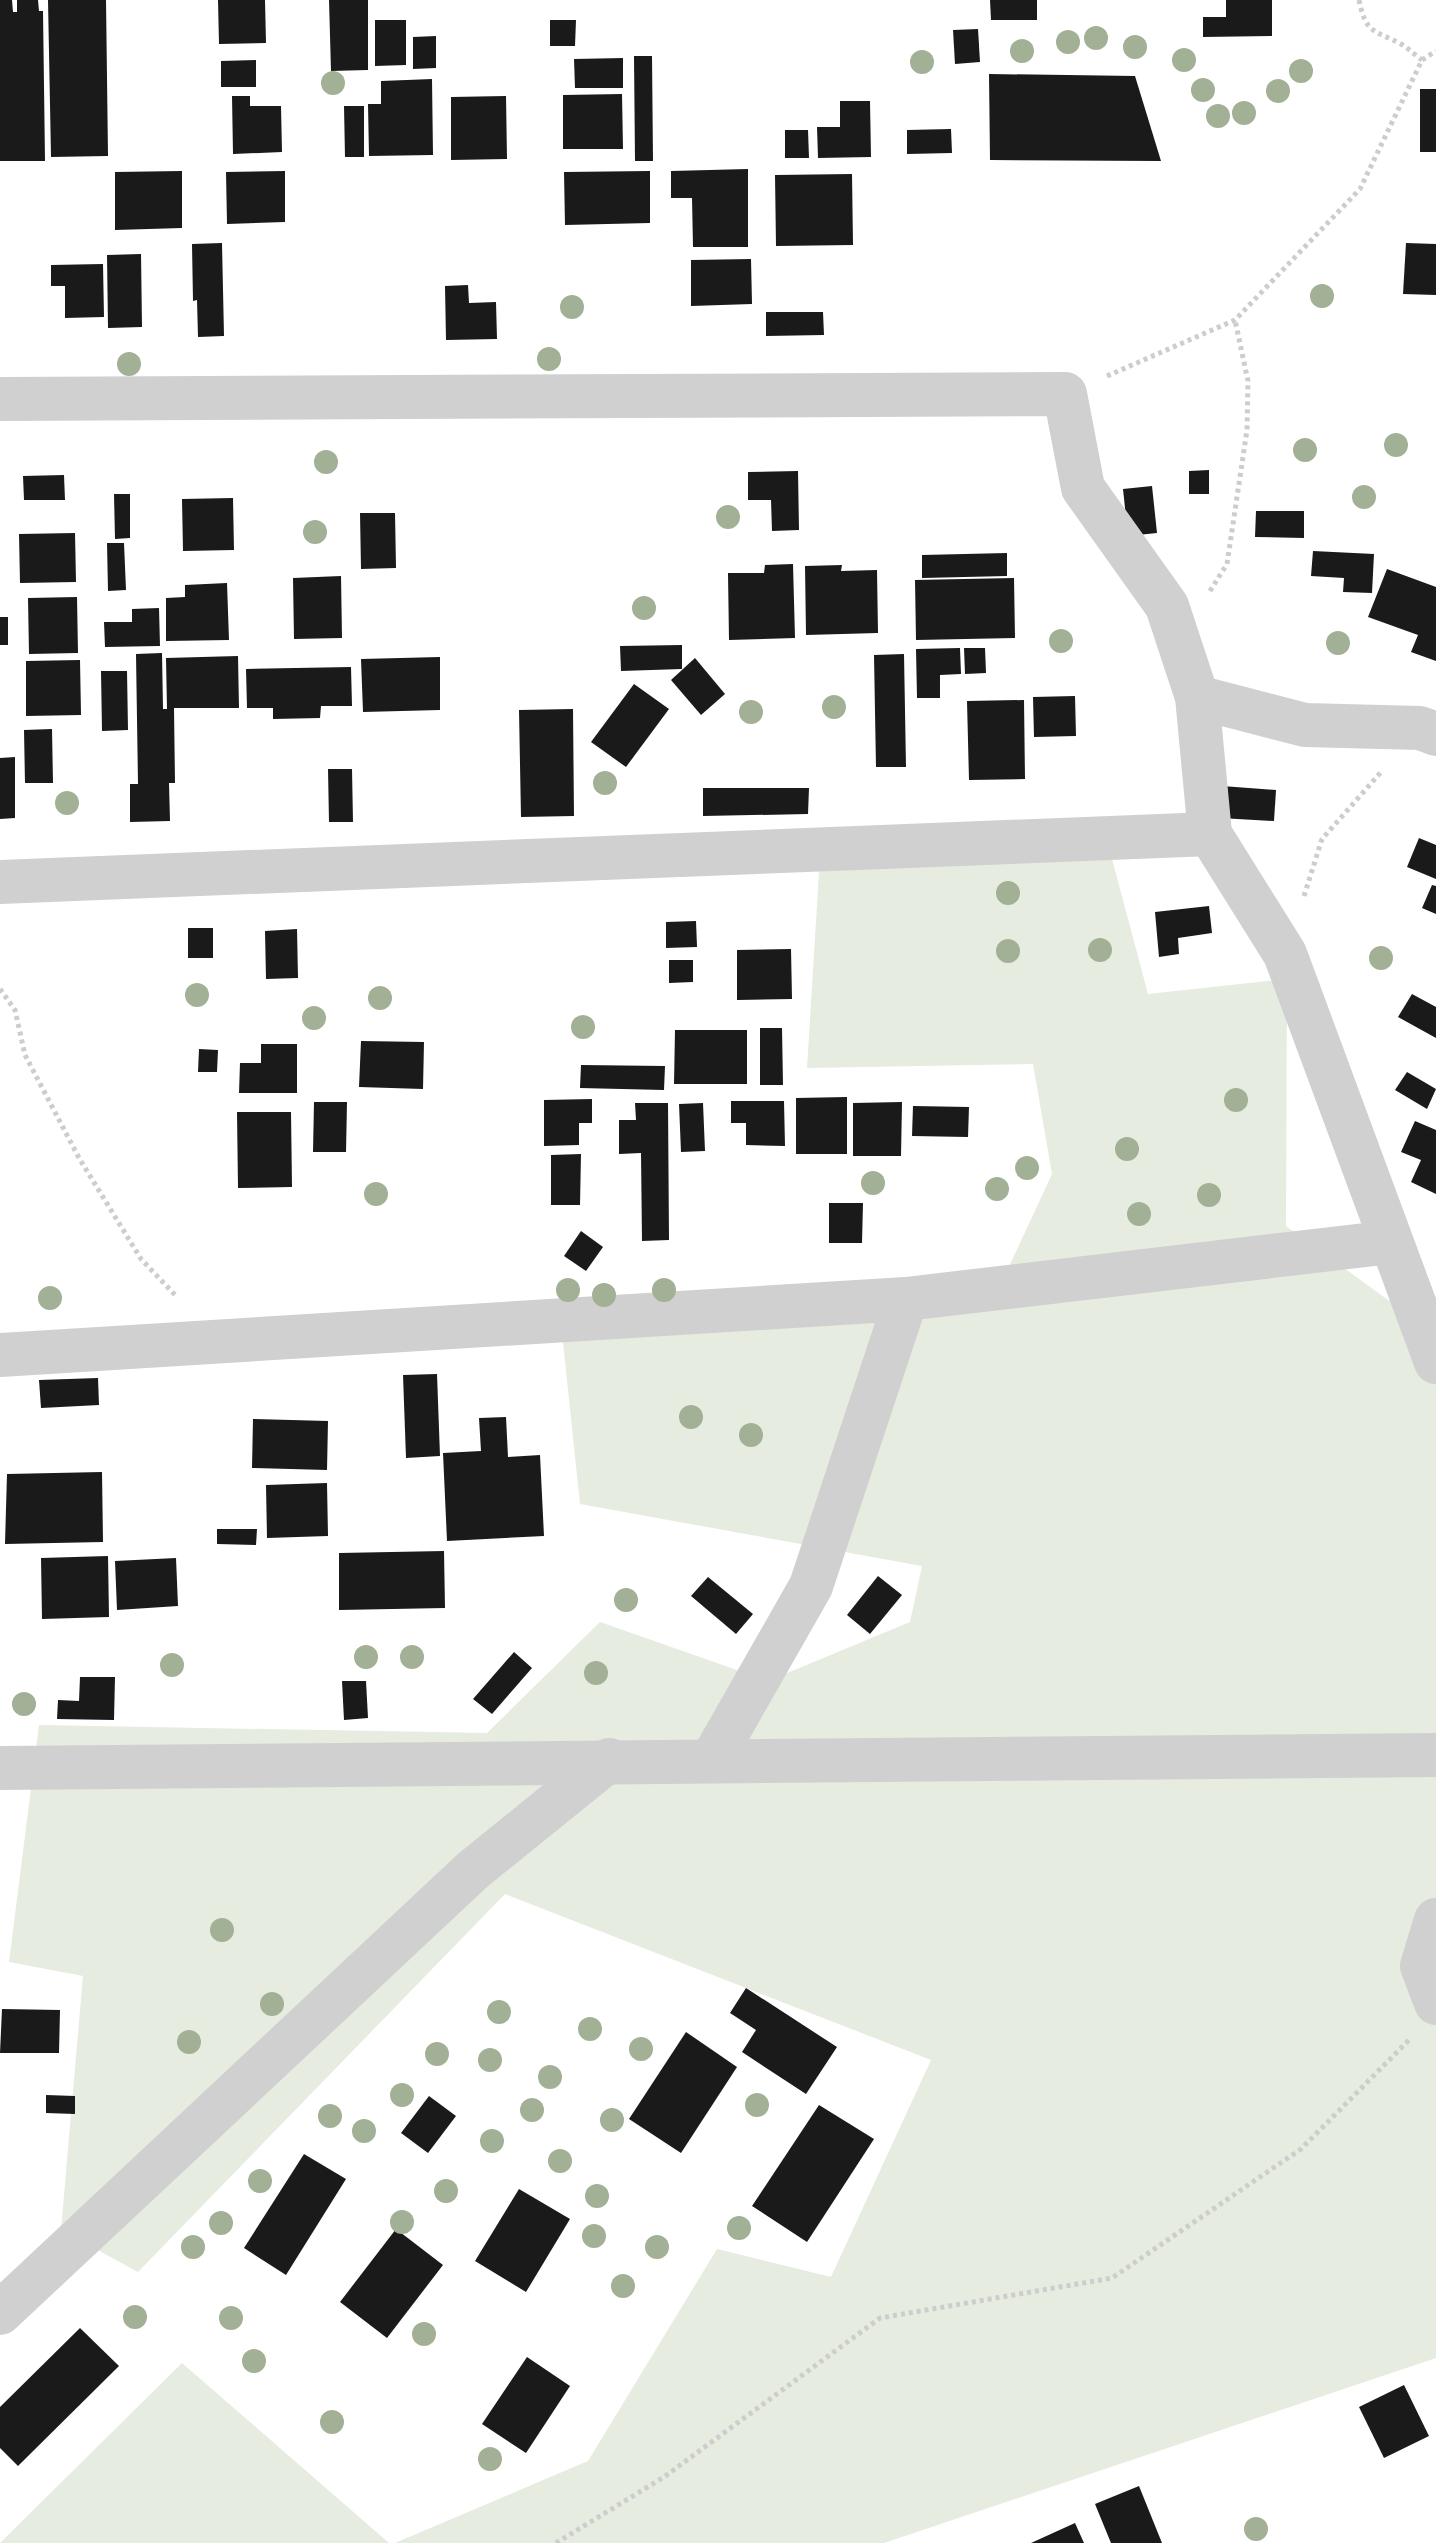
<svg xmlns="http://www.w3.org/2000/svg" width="1436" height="2543" font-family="Commissioner,sans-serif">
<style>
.green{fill:#e6ecdf}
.building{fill:#1a1a1a}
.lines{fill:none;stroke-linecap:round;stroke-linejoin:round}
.path{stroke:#cdcdcd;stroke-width:5;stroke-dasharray:4 4;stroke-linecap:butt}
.minor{stroke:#d0d0d0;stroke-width:44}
.tree{fill:#a2b095}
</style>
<rect width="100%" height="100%" fill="#fff"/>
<!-- green -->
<g class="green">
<polygon points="1103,825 1148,994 1287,979 1286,1226 1428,1329 1436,1325 1436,2358 884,2543 395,2543 588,2461 717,2249 831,2277 931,2060 505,1894 138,2272 61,2230 83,1976 9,1962 39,1725 487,1733 600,1622 768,1681 910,1622 922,1566 580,1504 559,1304 1007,1271 1052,1174 1033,1064 807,1068 820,856"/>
<polygon points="182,2363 389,2543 0,2543"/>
</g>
<!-- building -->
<g class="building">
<polygon points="0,0 12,0 13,12 17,12 17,0 38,0 39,11 43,11 45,161 0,161"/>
<polygon points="48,0 106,0 108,156 51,157"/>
<polygon points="218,0 265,0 266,43 219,44"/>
<polygon points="329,0 368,0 368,70 331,71"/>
<polygon points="990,0 1037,0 1037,20 991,20"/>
<polygon points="1226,0 1272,0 1272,36 1203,37 1203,17 1226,17"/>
<polygon points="375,20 406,20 406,65 375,66"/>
<polygon points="550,20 576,20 575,46 550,46"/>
<polygon points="978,29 980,62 955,64 953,30"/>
<polygon points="436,36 436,68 413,69 413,37"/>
<polygon points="634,56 652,56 653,161 635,161"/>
<polygon points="623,58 623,88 575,88 574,59"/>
<polygon points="256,60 256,87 221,87 221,61"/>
<polygon points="989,74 1135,76 1161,161 990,160"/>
<polygon points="432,79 433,155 369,156 368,104 381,104 381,81"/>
<rect x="1420" y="89" width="16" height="63"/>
<polygon points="622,94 623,149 563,149 563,95"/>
<polygon points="232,96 250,96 250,106 281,106 282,152 233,154"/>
<polygon points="506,96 507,159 451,160 451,97"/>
<polygon points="840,101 870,101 871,157 818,158 817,127 840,127"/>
<polygon points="344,106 364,106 364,157 345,157"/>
<polygon points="951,129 952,153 907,154 907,130"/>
<polygon points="785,130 808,130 809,158 785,158"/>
<polygon points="748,169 748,247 693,247 692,198 671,198 671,171"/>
<polygon points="182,171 182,228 115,230 115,172"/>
<polygon points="285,171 285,222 227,224 226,172"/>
<polygon points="650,171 650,223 565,225 564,172"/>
<polygon points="852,174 853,245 776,246 775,175"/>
<polygon points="222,243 224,336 198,337 197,300 193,301 192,244"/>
<polygon points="1406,243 1436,244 1436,295 1403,294"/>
<polygon points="141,254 142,327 108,328 107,255"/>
<polygon points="751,259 752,304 691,306 691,260"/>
<polygon points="103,264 104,317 65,318 65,286 51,286 51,265"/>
<polygon points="468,285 469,303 496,302 497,339 446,340 445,286"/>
<polygon points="766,312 823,312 824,335 766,336"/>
<polygon points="1209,470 1209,494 1189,494 1189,471"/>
<polygon points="798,471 799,530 772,531 771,500 748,500 748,472"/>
<polygon points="64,475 65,500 24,500 23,476"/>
<polygon points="1152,486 1157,533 1128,536 1123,489"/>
<polygon points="114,494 130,494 130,538 115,539"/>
<polygon points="233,498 234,550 183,551 182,499"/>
<polygon points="1256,511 1304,511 1304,538 1255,537"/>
<polygon points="360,513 395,513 396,568 361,569"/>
<polygon points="75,533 76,582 20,583 19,534"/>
<polygon points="107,543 124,543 126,590 108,591"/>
<polygon points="1313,551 1374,554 1372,593 1343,592 1344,578 1311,576"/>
<polygon points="1007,553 1007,576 922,578 922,555"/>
<polygon points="793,564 795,638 729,640 728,573 764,573 765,565"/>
<polygon points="842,565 841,571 877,570 878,633 806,635 805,566"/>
<polygon points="1387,569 1436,587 1436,661 1411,652 1418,635 1368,617"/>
<polygon points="341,576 342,638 294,639 293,578"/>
<polygon points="1014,578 1015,638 916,640 915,580"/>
<polygon points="227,583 229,640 166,641 166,598 185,597 185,585"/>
<polygon points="77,597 78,653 29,654 28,598"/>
<polygon points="159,608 160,646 105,647 104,622 132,622 132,609"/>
<rect x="0" y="617" width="8" height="28"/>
<polygon points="682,645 682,669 621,671 620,646"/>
<polygon points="960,648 961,674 940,675 940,698 917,698 916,649"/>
<polygon points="964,648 985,648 986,673 965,674"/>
<polygon points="162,653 163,709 167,709 166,658 238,656 239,708 174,708 175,783 169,783 170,821 130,822 130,784 138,784 136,654"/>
<polygon points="904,654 906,767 876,767 874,655"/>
<polygon points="440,657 440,710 363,712 361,659"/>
<polygon points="695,658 725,694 701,715 671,680"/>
<polygon points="80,660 81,715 26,716 26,661"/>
<polygon points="351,667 352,706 321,706 320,718 273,719 273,708 247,708 246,669"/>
<polygon points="101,671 127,671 128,730 102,731"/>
<polygon points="634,684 669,709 626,767 591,742"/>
<polygon points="1075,696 1076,736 1034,737 1033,697"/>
<polygon points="1024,700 1025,779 969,780 967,701"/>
<polygon points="573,709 574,816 521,817 519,710"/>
<polygon points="52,729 53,783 25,783 24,730"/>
<polygon points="15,757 15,818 0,819 0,758"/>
<polygon points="328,769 352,769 353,822 329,822"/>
<polygon points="1222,786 1276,790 1274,821 1220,818"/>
<polygon points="703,788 809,788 808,814 703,816"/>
<polygon points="1419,838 1436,845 1436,879 1407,867"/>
<polygon points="1432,885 1436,886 1436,914 1422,908"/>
<polygon points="1209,906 1212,933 1178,938 1179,954 1159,957 1155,912"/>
<polygon points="696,921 697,947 666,948 666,922"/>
<rect x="188" y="928" width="25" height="30"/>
<polygon points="297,929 298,978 266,979 265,931"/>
<polygon points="791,949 792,999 737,1000 737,950"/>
<polygon points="669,960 693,960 693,982 669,983"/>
<polygon points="1412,994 1436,1007 1436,1038 1398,1017"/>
<polygon points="760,1028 782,1028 783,1085 760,1085"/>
<polygon points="675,1030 747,1030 747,1084 674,1084"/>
<polygon points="361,1041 424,1042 423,1089 359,1087"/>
<polygon points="261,1044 297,1044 297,1093 239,1093 240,1063 261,1063"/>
<polygon points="199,1049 218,1050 217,1072 198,1072"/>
<polygon points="581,1065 665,1066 664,1090 580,1088"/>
<polygon points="1407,1072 1436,1089 1427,1109 1395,1090"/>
<polygon points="847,1097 847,1154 796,1154 796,1098"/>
<polygon points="592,1099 592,1123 579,1123 579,1145 544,1146 544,1100"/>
<polygon points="731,1101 784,1101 785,1146 746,1145 746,1123 731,1123"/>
<polygon points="314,1102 347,1102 346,1152 313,1152"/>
<polygon points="902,1102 901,1156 853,1156 853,1103"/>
<polygon points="635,1103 668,1103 669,1240 642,1241 641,1153 619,1154 619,1120 636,1120"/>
<polygon points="703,1103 705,1151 681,1152 679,1104"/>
<polygon points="913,1106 969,1107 968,1137 912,1136"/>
<polygon points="237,1112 291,1112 292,1187 238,1188"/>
<polygon points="1415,1121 1436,1130 1436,1194 1411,1182 1421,1160 1401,1152"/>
<polygon points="581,1154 580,1205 551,1205 551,1155"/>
<polygon points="829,1203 863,1203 862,1243 829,1243"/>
<polygon points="581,1231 603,1247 586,1271 564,1256"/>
<polygon points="437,1374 440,1456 406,1458 403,1375"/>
<polygon points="98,1378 99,1405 41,1408 39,1380"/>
<polygon points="506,1417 508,1457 540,1455 544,1536 447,1541 443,1453 481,1451 479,1418"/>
<polygon points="253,1419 328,1421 327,1470 252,1468"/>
<polygon points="102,1472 103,1542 5,1544 7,1474"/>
<polygon points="327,1483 328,1536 267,1538 266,1485"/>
<polygon points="217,1529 257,1529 256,1545 217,1544"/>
<polygon points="444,1551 445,1608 339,1610 339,1553"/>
<polygon points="108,1556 109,1617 42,1619 41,1558"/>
<polygon points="176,1558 178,1606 117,1610 115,1561"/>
<polygon points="878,1576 902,1595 870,1634 847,1615"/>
<polygon points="708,1577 753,1614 736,1634 691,1596"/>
<polygon points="514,1652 532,1668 492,1714 473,1699"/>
<polygon points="80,1677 115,1677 114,1720 57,1719 58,1700 79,1701"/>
<polygon points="342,1681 366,1681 368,1718 344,1720"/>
<polygon points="746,1988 837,2047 806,2094 742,2052 756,2030 730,2013"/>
<polygon points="2,2009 60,2010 59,2053 0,2053"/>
<polygon points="686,2032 737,2067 681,2153 629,2119"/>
<polygon points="46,2095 75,2096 75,2114 46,2113"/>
<polygon points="429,2096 456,2116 428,2153 401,2133"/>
<polygon points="819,2105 874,2139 807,2242 752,2206"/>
<polygon points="304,2154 346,2179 286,2275 244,2248"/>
<polygon points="519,2189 570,2219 526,2292 475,2261"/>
<polygon points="396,2229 443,2265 387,2338 340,2302"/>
<polygon points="80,2328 119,2366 18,2466 0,2448 0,2407"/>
<polygon points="527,2357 570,2386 526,2453 482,2424"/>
<polygon points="1404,2385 1429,2436 1384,2458 1359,2407"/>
<polygon points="1139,2486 1162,2543 1111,2543 1095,2504"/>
<polygon points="1075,2523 1084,2543 1031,2543"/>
</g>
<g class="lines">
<!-- path -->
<g class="path">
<path d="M1359,0c7,34 15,30 42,44 7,4 14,11 21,16"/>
<polyline points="1107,376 1235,320 1360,189 1422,60 1436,51"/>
<polyline points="1210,591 1227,564 1247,430 1248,381 1235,320"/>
<polyline points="1304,896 1322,839 1381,772"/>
<polyline points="0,989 15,1010 25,1055 79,1158 141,1259 177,1297"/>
<polyline points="556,2543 664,2477 880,2318 1112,2278 1301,2149 1410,2039"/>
</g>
<!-- minor -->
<g class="minor">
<polyline points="0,399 1065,394 1083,488 1167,606 1197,697 1210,834 1285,954 1436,1362"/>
<polyline points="1197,697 1305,725 1420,728 1436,734"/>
<polyline points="0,882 1210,834"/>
<polyline points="0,1355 906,1299 1391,1242"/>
<polyline points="712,1760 811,1586 906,1299"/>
<polyline points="0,1768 1436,1755"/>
<polyline points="1436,1920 1422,1966 1436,2003"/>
<polyline points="0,2313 473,1870 609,1760"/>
</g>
</g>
<!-- trees -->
<g class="tree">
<circle cx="1096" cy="38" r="12"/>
<circle cx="1068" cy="42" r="12"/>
<circle cx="1135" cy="47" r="12"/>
<circle cx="1022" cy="51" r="12"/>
<circle cx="1184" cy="60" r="12"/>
<circle cx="922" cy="62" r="12"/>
<circle cx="1301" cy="71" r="12"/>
<circle cx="333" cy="83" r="12"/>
<circle cx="1203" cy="90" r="12"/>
<circle cx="1278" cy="91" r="12"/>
<circle cx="1244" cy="113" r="12"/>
<circle cx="1218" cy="116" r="12"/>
<circle cx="1322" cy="296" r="12"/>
<circle cx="572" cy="307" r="12"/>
<circle cx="549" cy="359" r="12"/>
<circle cx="129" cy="364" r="12"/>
<circle cx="1396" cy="445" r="12"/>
<circle cx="1305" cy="450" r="12"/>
<circle cx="326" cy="462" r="12"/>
<circle cx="1364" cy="497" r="12"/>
<circle cx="728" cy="517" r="12"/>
<circle cx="315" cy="532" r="12"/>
<circle cx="644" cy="608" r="12"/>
<circle cx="1061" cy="641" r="12"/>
<circle cx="1338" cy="643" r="12"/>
<circle cx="834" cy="707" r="12"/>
<circle cx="751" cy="712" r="12"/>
<circle cx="605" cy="783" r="12"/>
<circle cx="67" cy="803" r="12"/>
<circle cx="1008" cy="893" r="12"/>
<circle cx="1100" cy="950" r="12"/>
<circle cx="1008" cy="951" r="12"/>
<circle cx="1381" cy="958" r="12"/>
<circle cx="197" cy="995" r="12"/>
<circle cx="380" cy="998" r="12"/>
<circle cx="314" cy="1018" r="12"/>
<circle cx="583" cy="1027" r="12"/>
<circle cx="1236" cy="1100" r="12"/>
<circle cx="1127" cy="1149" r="12"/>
<circle cx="1027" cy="1168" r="12"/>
<circle cx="873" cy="1183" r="12"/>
<circle cx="997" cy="1189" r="12"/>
<circle cx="376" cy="1194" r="12"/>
<circle cx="1209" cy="1195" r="12"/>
<circle cx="1139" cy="1214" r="12"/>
<circle cx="568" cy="1290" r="12"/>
<circle cx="664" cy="1290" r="12"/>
<circle cx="604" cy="1295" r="12"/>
<circle cx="50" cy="1298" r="12"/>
<circle cx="691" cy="1417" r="12"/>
<circle cx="751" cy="1435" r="12"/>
<circle cx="626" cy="1600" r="12"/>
<circle cx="366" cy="1657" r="12"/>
<circle cx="412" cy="1657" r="12"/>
<circle cx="172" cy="1665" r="12"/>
<circle cx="596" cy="1673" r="12"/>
<circle cx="24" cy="1704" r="12"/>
<circle cx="222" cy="1930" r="12"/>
<circle cx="272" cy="2004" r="12"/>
<circle cx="499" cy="2012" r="12"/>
<circle cx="590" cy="2029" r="12"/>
<circle cx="189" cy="2042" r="12"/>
<circle cx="641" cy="2049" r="12"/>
<circle cx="437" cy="2054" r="12"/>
<circle cx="490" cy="2060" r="12"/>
<circle cx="550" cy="2077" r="12"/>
<circle cx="402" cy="2095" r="12"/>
<circle cx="757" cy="2105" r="12"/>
<circle cx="532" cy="2110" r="12"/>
<circle cx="330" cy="2116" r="12"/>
<circle cx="612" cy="2120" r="12"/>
<circle cx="364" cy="2131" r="12"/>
<circle cx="492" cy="2141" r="12"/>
<circle cx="560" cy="2161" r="12"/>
<circle cx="260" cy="2181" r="12"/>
<circle cx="446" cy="2191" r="12"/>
<circle cx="597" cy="2196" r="12"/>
<circle cx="402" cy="2222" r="12"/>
<circle cx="221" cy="2223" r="12"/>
<circle cx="739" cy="2228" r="12"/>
<circle cx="594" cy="2236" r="12"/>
<circle cx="193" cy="2247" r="12"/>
<circle cx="657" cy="2247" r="12"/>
<circle cx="623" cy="2286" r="12"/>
<circle cx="135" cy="2317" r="12"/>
<circle cx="231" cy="2318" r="12"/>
<circle cx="424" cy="2334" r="12"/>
<circle cx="254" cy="2361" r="12"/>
<circle cx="332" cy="2422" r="12"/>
<circle cx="490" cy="2459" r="12"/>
<circle cx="1256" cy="2529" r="12"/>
</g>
</svg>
